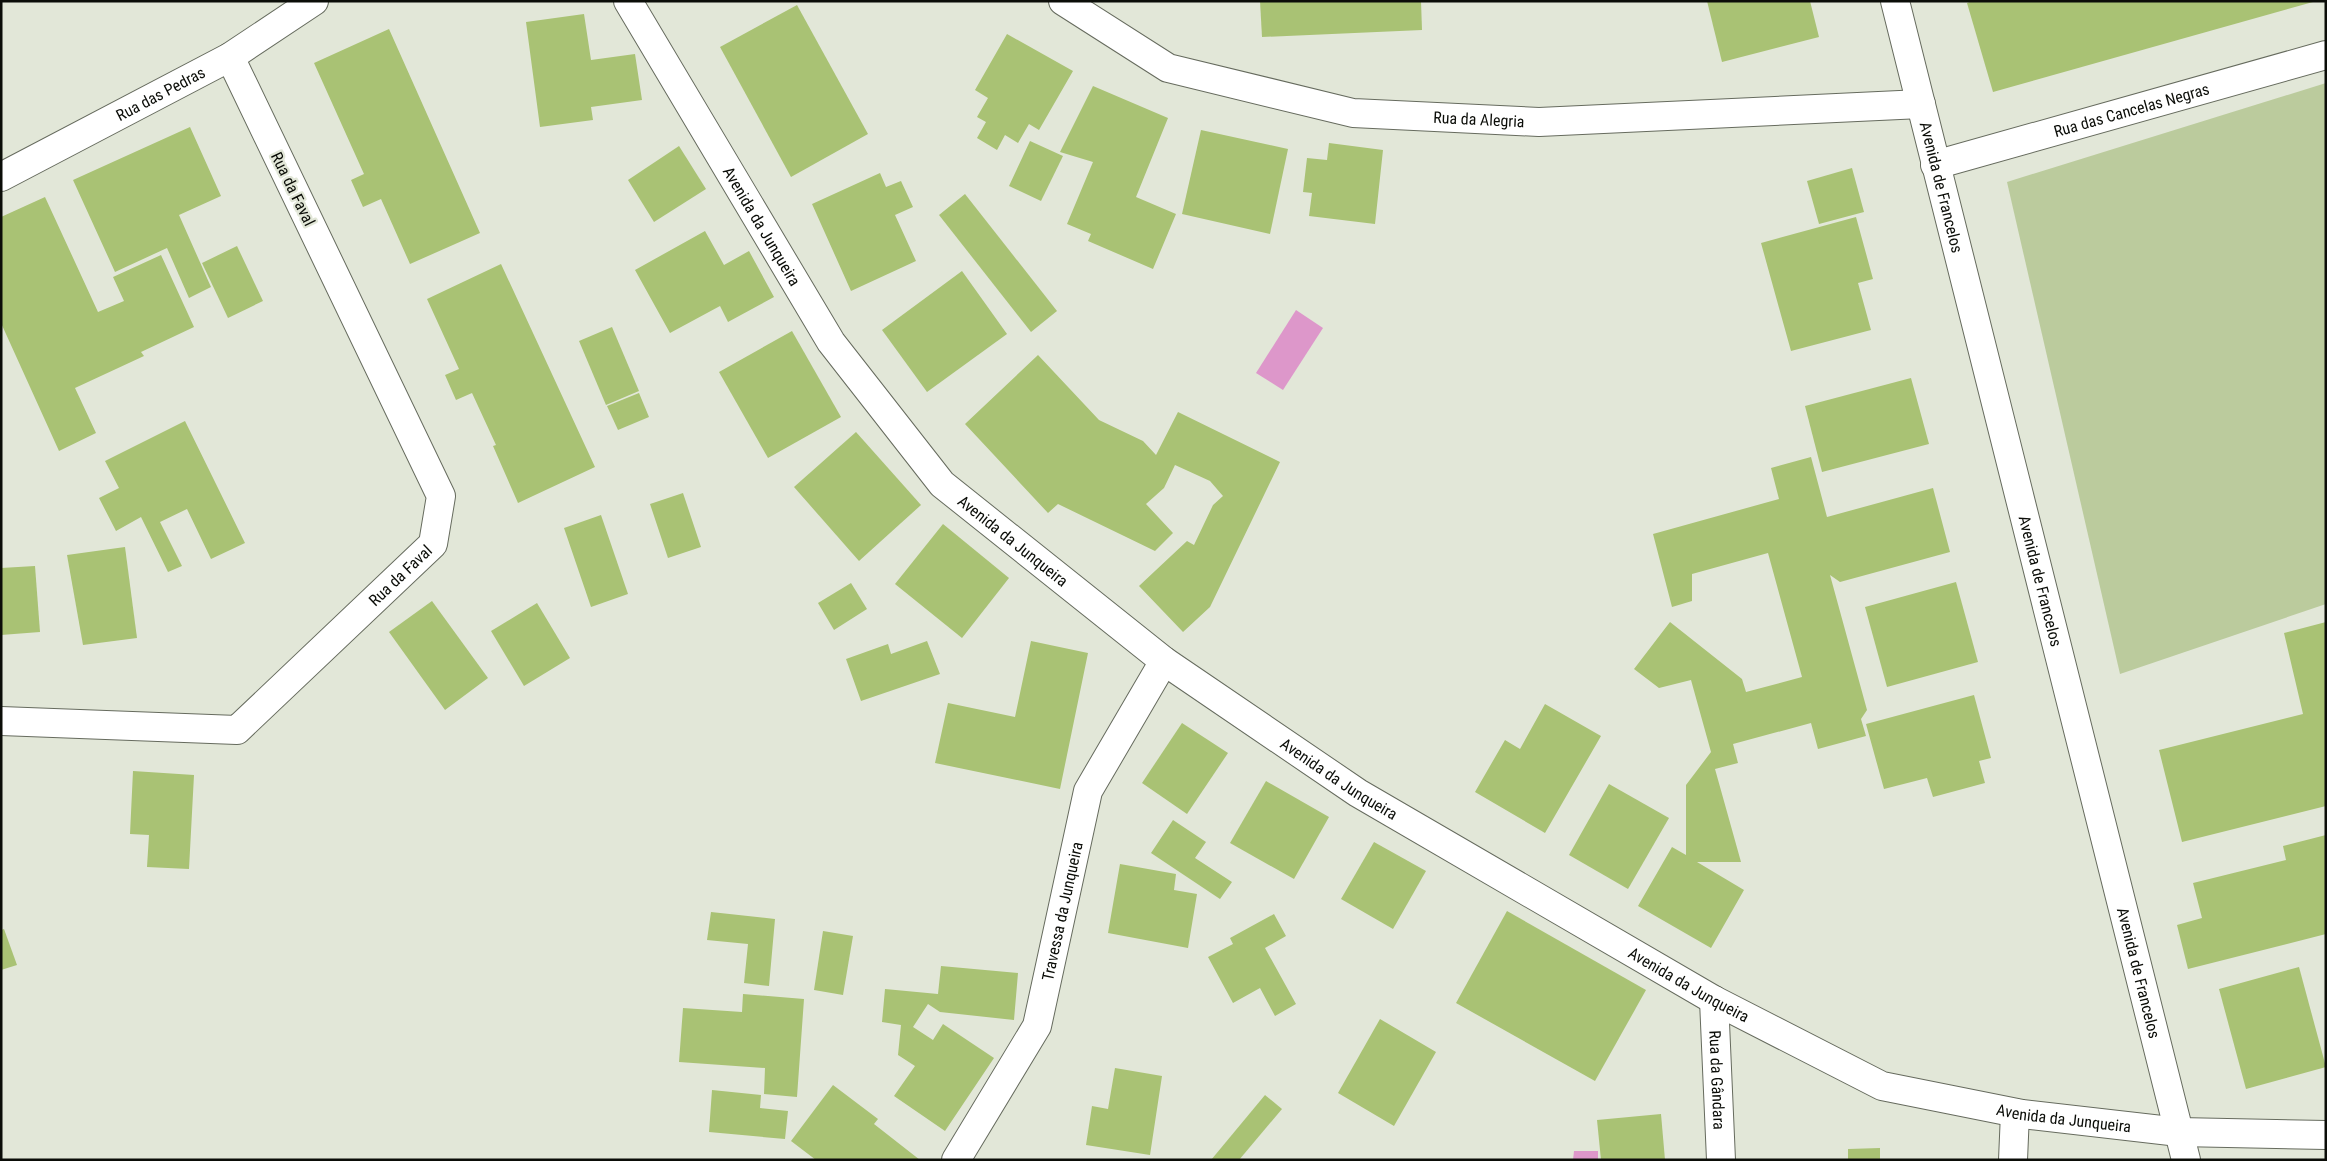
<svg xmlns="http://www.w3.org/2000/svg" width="2327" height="1161" font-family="'Roboto Condensed',sans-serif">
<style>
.green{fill:#bbcb9d}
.water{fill:#dd97ca}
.building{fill:#a9c274}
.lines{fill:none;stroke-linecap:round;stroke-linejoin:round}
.minor-casing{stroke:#666b5e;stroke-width:30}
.major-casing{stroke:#666b5e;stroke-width:30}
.minor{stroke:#fff;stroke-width:28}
.major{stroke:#fff;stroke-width:28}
.labels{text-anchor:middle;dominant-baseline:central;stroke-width:4.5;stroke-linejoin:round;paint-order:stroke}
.street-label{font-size:16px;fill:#0b0d08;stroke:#e2e7d8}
</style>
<rect width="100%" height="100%" fill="#e2e7d8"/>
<!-- green -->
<polygon class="green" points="2326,83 2326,604 2120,674 2007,182"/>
<!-- water -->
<g class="water">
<polygon points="1296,310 1323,328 1283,390 1256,373"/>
<polygon points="1574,1151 1598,1151 1598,1160 1573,1160"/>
</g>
<!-- building -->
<g class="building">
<polygon points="1260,1 1421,1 1422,30 1262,37"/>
<polygon points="1707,1 1810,1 1819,37 1722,62"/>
<polygon points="1972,1 2313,1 2313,2 1993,92 1967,3"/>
<polygon points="797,5 868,134 791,177 720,47"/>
<polygon points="584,14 591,60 635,54 642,100 591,107 593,120 540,127 526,22"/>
<polygon points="389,29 480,233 410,264 381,199 363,207 351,180 364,174 314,63"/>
<polygon points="1007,34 1073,71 1039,130 1029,124 1018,143 1005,135 997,150 977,138 986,122 977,117 988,98 975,90"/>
<polygon points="1093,86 1168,118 1136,197 1176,214 1153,269 1088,241 1091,234 1067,224 1093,162 1060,152"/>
<polygon points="190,127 221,196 179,215 211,287 189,298 167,248 115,272 73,180"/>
<polygon points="1201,130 1288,149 1270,234 1182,214"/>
<polygon points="1030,141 1063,156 1041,201 1009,186"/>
<polygon points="1329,143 1383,150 1375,224 1309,216 1312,193 1303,192 1307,158 1327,160"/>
<polygon points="679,146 706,189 654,222 628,180"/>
<polygon points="1852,168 1864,212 1819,224 1807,181"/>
<polygon points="880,173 886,187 901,181 913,207 895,215 916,261 851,291 812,204"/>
<polygon points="965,194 1057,311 1031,332 939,215"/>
<polygon points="45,197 98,312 124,301 113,277 161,255 194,327 141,352 144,356 75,388 96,433 59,451 1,323 1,217"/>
<polygon points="1856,217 1873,279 1858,283 1871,330 1791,351 1761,243"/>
<polygon points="705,231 724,265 749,251 774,297 728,322 720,306 670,333 635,270"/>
<polygon points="237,246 263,301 228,318 202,263"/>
<polygon points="501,264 595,467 518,503 493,446 496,445 472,393 456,400 445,375 459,369 427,299"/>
<polygon points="962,271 1007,334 927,392 882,330"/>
<polygon points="612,327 639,391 606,405 579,341"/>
<polygon points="792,331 841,417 768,458 719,372"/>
<polygon points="1038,355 1099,420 1143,441 1156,455 1178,412 1280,462 1210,607 1183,632 1139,586 1187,541 1194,545 1213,505 1223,496 1210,481 1175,465 1164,488 1146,504 1173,533 1155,551 1058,504 1048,513 965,424"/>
<polygon points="1911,378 1929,444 1822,472 1805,406"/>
<polygon points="639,393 649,417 618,430 607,406"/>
<polygon points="185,421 245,543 211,559 187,509 160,522 182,566 168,572 141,517 116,531 99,498 119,488 105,461"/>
<polygon points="856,432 921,505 859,561 794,487"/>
<polygon points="1811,457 1827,517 1933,488 1950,552 1840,582 1830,575 1867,710 1861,719 1866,736 1818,749 1811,723 1733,744 1738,763 1715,769 1741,862 1697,862 1744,890 1711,948 1638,906 1672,847 1686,855 1686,785 1711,752 1691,680 1659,688 1634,669 1670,622 1742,679 1746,692 1802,677 1768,553 1692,574 1692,601 1672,607 1653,534 1779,499 1771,468"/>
<polygon points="683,493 701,547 668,558 650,504"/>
<polygon points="601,515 628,594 591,607 564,528"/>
<polygon points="943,524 1009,578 962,638 895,584"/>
<polygon points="125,547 137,638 83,645 67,555"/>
<polygon points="35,566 40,632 1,635 1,568"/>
<polygon points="1956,582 1978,662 1887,687 1865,607"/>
<polygon points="851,583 867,609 834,630 818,603"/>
<polygon points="432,601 488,678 445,710 389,632"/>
<polygon points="537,603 570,658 524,686 491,631"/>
<polygon points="2326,622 2326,806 2182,842 2159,750 2303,714 2284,633"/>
<polygon points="927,641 940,674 861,701 846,659 888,644 891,654"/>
<polygon points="1031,641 1088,653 1060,789 935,763 948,703 1015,717"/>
<polygon points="1974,695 1991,758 1979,761 1985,783 1933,797 1927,778 1884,789 1866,724"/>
<polygon points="1545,704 1601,736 1545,833 1475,792 1505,740 1520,749"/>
<polygon points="1182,723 1228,753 1187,814 1142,783"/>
<polygon points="133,771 194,775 189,869 147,867 149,835 130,834"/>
<polygon points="1266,781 1329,817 1294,879 1230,843"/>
<polygon points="1609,784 1669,818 1628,889 1569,855"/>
<polygon points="1173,820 1206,842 1195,858 1232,882 1220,899 1151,853"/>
<polygon points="2326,835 2326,934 2188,969 2177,925 2202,918 2193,883 2286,860 2283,846"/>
<polygon points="1374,842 1426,871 1393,929 1341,899"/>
<polygon points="1120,864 1176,874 1174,890 1197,894 1188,948 1108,933"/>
<polygon points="1507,911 1646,990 1595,1081 1456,1003"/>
<polygon points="711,912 775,919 769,986 744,983 748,944 707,940"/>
<polygon points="1274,914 1286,936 1265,948 1296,1004 1275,1016 1260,988 1233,1003 1208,957 1233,944 1230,938"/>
<polygon points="4,929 17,965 1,970 1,930"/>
<polygon points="823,931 853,936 843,995 814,990"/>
<polygon points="941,966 1018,973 1014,1020 940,1012 928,1004 913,1027 933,1040 943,1024 994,1058 945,1131 894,1096 915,1066 898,1055 901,1025 882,1022 885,989 938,994"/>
<polygon points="2299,967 2326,1067 2246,1089 2219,989"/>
<polygon points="743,994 804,999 797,1097 764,1094 765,1068 679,1062 683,1008 742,1012"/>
<polygon points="1380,1019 1436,1052 1394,1126 1338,1093"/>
<polygon points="1115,1068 1162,1076 1150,1155 1086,1145 1092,1106 1108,1109"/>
<polygon points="833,1085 878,1119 874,1124 920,1160 816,1160 791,1141"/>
<polygon points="712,1090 761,1095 760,1108 788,1111 785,1139 709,1132"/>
<polygon points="1265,1095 1282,1109 1239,1160 1211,1160"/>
<polygon points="1661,1114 1665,1160 1601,1160 1597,1120"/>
<polygon points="1880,1148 1880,1160 1848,1160 1848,1149"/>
</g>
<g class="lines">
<defs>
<g id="minor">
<path id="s1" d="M628,1l203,341 111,142 222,177 194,132 356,207 168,86 140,28 157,18 147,3"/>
<path id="s2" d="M1063,1l105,67 185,45 186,9 382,-18"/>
<path id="s3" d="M1935,165l391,-110"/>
<path id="s4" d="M1,177l229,-120 84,-56"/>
<path id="s5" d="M1,721l236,9 196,-186 8,-48 -211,-439"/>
<path id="s6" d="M1714,1000l7,160"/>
<path id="s7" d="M956,1160l81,-134 51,-235 76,-130"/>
<polyline points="2013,1160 2015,1113"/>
</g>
<g id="major">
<path id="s8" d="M1895,1l291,1159"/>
</g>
</defs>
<!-- minor casing -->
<use href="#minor" class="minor-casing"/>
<!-- major casing -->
<use href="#major" class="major-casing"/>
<!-- minor -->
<use href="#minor" class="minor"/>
<!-- major -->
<use href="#major" class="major"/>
</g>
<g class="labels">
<!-- street labels -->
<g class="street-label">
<text stroke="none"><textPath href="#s4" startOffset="180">Rua das Pedras</textPath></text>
<text stroke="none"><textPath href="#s3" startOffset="204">Rua das Cancelas Negras</textPath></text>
<text stroke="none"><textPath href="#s2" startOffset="441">Rua da Alegria</textPath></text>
<text stroke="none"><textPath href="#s8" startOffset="192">Avenida de Francelos</textPath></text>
<text transform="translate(293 189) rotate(64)">Rua da Faval</text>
<text stroke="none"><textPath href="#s1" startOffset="262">Avenida da Junqueira</textPath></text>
<text stroke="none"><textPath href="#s1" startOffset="668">Avenida da Junqueira</textPath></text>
<text stroke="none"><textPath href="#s5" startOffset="461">Rua da Faval</textPath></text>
<text stroke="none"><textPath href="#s8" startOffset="598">Avenida de Francelos</textPath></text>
<text stroke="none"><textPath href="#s1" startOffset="1072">Avenida da Junqueira</textPath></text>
<text stroke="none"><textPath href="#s7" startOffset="274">Travessa da Junqueira</textPath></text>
<text stroke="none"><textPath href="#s8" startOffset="1002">Avenida de Francelos</textPath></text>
<text stroke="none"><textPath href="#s1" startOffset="1478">Avenida da Junqueira</textPath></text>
<text stroke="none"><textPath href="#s6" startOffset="80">Rua da Gândara</textPath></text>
<text stroke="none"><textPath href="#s1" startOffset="1881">Avenida da Junqueira</textPath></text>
</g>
</g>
<!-- border -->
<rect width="2327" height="1161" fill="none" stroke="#0b0d08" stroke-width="5"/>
</svg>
